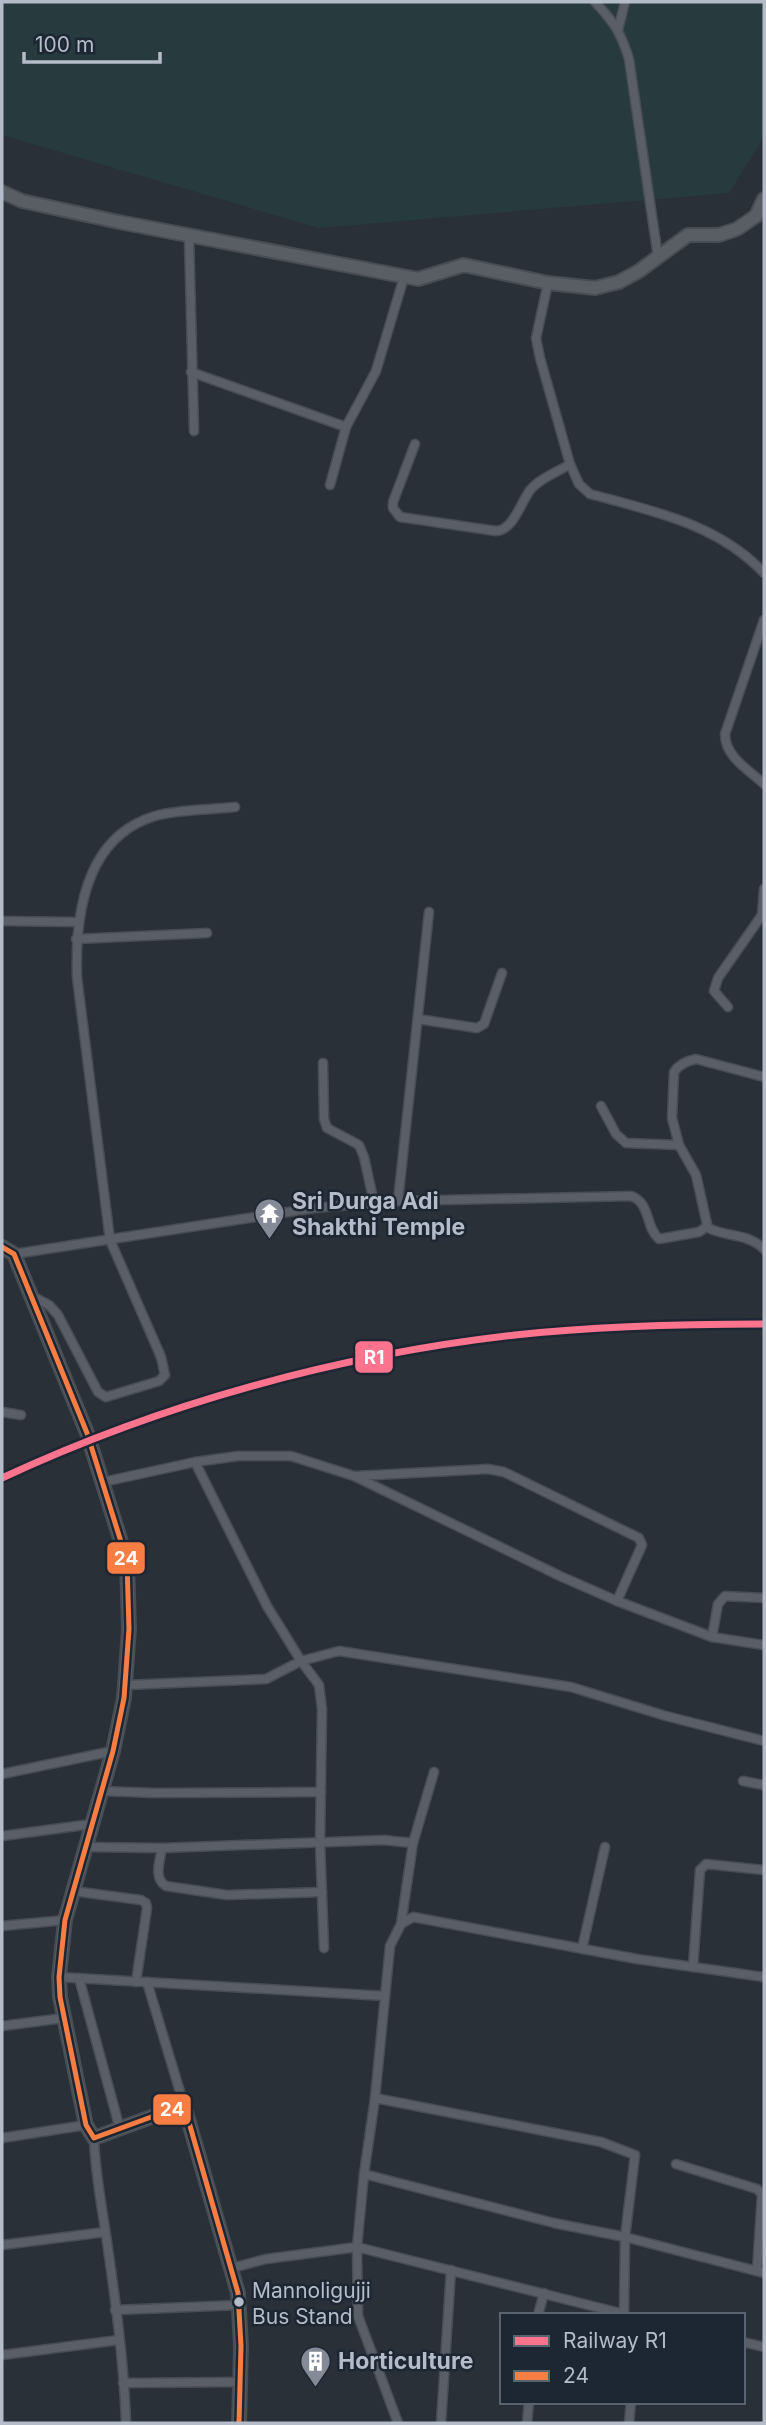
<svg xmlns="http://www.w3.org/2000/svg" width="766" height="2425" font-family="Inter,sans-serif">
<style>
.green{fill:#273a3e}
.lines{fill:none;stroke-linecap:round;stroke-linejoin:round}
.street-casing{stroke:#484c53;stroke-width:11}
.secondary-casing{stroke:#484c53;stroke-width:16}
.street{stroke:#5a5e66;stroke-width:8}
.secondary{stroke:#595d64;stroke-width:12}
.bus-1-casing{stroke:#1d2633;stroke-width:10}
.bus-1{stroke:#f77d43;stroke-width:5}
.rail-1-casing{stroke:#1d2633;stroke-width:12}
.rail-1{stroke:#fc738d;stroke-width:7}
.bus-dot{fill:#b4bcc9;stroke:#1d2633;stroke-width:2.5}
.labels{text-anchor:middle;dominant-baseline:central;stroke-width:5;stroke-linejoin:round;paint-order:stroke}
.bus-label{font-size:21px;fill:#b4bcc9;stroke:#1d2633;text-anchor:start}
.poi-label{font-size:23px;font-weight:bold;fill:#b4bcc9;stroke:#1d2633;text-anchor:start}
.line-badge{stroke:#1d2633;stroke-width:2.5}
.badge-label{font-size:19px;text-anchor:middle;font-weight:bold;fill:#fff}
</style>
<rect width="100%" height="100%" fill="#2a3038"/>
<!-- green -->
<polygon class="green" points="2,2 764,2 764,137 729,193 319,228 2,135"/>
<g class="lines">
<defs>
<g id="street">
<path d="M595,2c19,20 26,31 34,57l29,198"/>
<polyline points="618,30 625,2"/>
<polyline points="189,236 194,431"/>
<path d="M548,283l-12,55 4,20 30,106 9,20 11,10c63,17 128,30 174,79"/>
<polyline points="191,372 346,427"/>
<path d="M415,444l-22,58v6l7,9 96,14c18,-1 25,-30 35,-42 9,-11 27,-17 39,-25"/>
<polyline points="330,485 346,427 376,371 404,277"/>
<path d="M764,620l-39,114c0,23 24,36 39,50"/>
<polyline points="2,921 78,922"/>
<polyline points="76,939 207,933"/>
<polyline points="728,1007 714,991 718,978 762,915 764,889"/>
<polyline points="418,1019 477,1028 484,1024 502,973"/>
<polyline points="323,1063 324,1119 327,1128 359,1145 364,1157 374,1203"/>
<polyline points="601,1106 616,1134 626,1143 679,1145"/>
<polyline points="398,1201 429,912"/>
<path d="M706,1227c21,11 40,5 58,22"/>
<path d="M14,1254l300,-46 84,-7 233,-5c20,7 14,31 28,43l40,-7 7,-5 1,-3 -11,-49 -17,-30 -7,-27 2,-46c5,-8 12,-11 22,-13l68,18"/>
<path d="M32,1296l17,9 9,10 40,77 8,5 53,-16 6,-6 -4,-18 -51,-117 -33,-263c-2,-62 8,-140 78,-161 23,-7 55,-6 80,-9"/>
<polyline points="2,1412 21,1415"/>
<polyline points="195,1462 267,1606 301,1661 319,1685 322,1709 320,1843 324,1948"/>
<polyline points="356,1476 488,1469 504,1472 639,1538 642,1545 617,1601"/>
<polyline points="103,1482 195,1462 238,1456 291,1456 354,1476 560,1576 617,1601 712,1637 764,1645"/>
<polyline points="712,1637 718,1604 725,1596 764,1598"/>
<polyline points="125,1685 266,1679 301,1661 339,1651 571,1687 666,1716 764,1741"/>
<polyline points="2,1774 113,1751"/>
<polyline points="743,1781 764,1785"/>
<polyline points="101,1791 155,1793 321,1792"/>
<polyline points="2,1836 92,1824"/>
<polyline points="86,1847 162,1848 384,1840 413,1843"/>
<path d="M162,1848c-2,13 -9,30 4,38l61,9 95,-3"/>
<polyline points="73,1891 141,1900 146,1903 147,1908 136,1982"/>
<polyline points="401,1924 413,1843 434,1772"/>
<polyline points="2,1926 65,1920"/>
<polyline points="582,1949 605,1847"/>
<polyline points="693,1967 700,1870 706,1864 764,1870"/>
<polyline points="59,1977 385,1996"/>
<polyline points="79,1978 120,2129"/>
<polyline points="147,1982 184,2105"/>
<polyline points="2,2026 64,2018"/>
<polyline points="2,2138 86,2125"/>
<path d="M94,2138c1,33 7,64 12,97 9,62 18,126 20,188"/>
<polyline points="676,2164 757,2189 762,2194 757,2271"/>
<polyline points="364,2174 375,2098"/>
<polyline points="2,2245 105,2232"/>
<polyline points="232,2268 266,2259 357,2247 364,2174 554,2223 625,2237 635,2155 601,2142 375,2098 390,1946 401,1924 413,1917 637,1959 764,1977"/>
<polyline points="115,2310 239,2305"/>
<polyline points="538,2315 544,2293"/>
<polyline points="743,2342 764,2347"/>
<polyline points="2,2355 119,2340"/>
<polyline points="123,2383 240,2382"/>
<polyline points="398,2423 358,2316 357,2247 624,2314 625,2237 764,2273"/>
<polyline points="441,2423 451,2270"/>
<polyline points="527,2423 529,2402"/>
<polyline points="629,2423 631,2402"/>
</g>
<g id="secondary">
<polyline points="2,192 22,201 119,222 418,279 464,265 548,283 595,288 619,282 639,271 688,235 719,235 737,229 756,216 764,199"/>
<polyline points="2,1247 14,1254 87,1433 127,1561 129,1629 124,1698 113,1751 65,1920 59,1977 60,1997 86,2125 94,2138 184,2105 238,2293 241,2346 239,2423"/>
</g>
</defs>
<!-- street casing -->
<use href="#street" class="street-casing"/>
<!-- secondary casing -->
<use href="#secondary" class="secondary-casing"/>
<!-- street -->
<use href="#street" class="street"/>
<!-- secondary -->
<use href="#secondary" class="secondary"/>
<defs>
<polyline id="bus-1" points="2,1247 14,1254 87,1433 127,1561 129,1629 124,1698 113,1751 65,1920 59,1977 60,1997 86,2125 94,2138 184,2105 238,2293 241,2346 239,2423"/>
</defs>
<!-- bus-1 casing -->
<use href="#bus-1" class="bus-1-casing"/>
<!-- bus-1 -->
<use href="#bus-1" class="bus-1"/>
<defs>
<path id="rail-1" d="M2,1478c161,-75 337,-123 513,-143 83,-9 166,-11 249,-11"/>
</defs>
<!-- rail-1 casing -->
<use href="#rail-1" class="rail-1-casing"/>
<!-- rail-1 -->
<use href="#rail-1" class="rail-1"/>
</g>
<!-- icons -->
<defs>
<symbol id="temple-pin" viewBox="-11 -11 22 30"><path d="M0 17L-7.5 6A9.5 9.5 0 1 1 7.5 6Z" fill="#848b96" stroke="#1d2633"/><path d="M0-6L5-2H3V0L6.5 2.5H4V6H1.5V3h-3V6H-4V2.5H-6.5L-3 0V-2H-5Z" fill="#fff"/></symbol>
<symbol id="building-pin" viewBox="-11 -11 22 30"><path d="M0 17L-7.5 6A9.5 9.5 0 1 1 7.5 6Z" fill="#848b96" stroke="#1d2633"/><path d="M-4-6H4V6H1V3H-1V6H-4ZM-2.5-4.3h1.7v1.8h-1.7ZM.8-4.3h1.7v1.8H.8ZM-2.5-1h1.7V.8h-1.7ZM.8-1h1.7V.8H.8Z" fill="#fff"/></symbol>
</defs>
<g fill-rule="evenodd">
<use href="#temple-pin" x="252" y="1196" width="35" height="47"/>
<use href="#building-pin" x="298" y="2344" width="35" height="47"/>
</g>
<!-- markers -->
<circle class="bus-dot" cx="239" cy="2302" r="6"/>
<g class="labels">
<!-- bus labels -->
<g class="bus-label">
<text x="252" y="2290">Mannoligujji<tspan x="252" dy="26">Bus Stand</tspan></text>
</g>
<!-- poi labels -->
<g class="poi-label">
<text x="292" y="1201">Sri Durga Adi<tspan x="292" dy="26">Shakthi Temple</tspan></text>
<text x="338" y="2361">Horticulture</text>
</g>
</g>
<g class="line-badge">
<rect x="354" y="1340" width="40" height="34" rx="7" fill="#fc738d"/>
<rect x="106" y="1541" width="40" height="34" rx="7" fill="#f77d43"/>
<rect x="152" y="2093" width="40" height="33" rx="7" fill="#f77d43"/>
</g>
<g class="badge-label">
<text x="374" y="1364">R1</text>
<text x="126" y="1565">24</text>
<text x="172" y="2116">24</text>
</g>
<!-- border -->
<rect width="766" height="2425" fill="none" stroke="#b4bcc9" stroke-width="7"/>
<!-- legend -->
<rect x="500" y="2313" width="245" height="91" fill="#1d2633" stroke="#59626f" stroke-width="2"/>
<rect x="514" y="2336" width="35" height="10" fill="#fc738d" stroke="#59626f" stroke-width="2"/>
<text x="563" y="2348" font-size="21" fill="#b4bcc9">Railway R1</text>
<rect x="514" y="2371" width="35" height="10" fill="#f77d43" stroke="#59626f" stroke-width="2"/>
<text x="563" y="2383" font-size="21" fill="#b4bcc9">24</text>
<!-- scale -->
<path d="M24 52v10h136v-10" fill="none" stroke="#b4bcc9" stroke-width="3.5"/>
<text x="35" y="52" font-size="21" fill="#b4bcc9" stroke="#1d2633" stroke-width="5" paint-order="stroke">100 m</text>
</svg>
